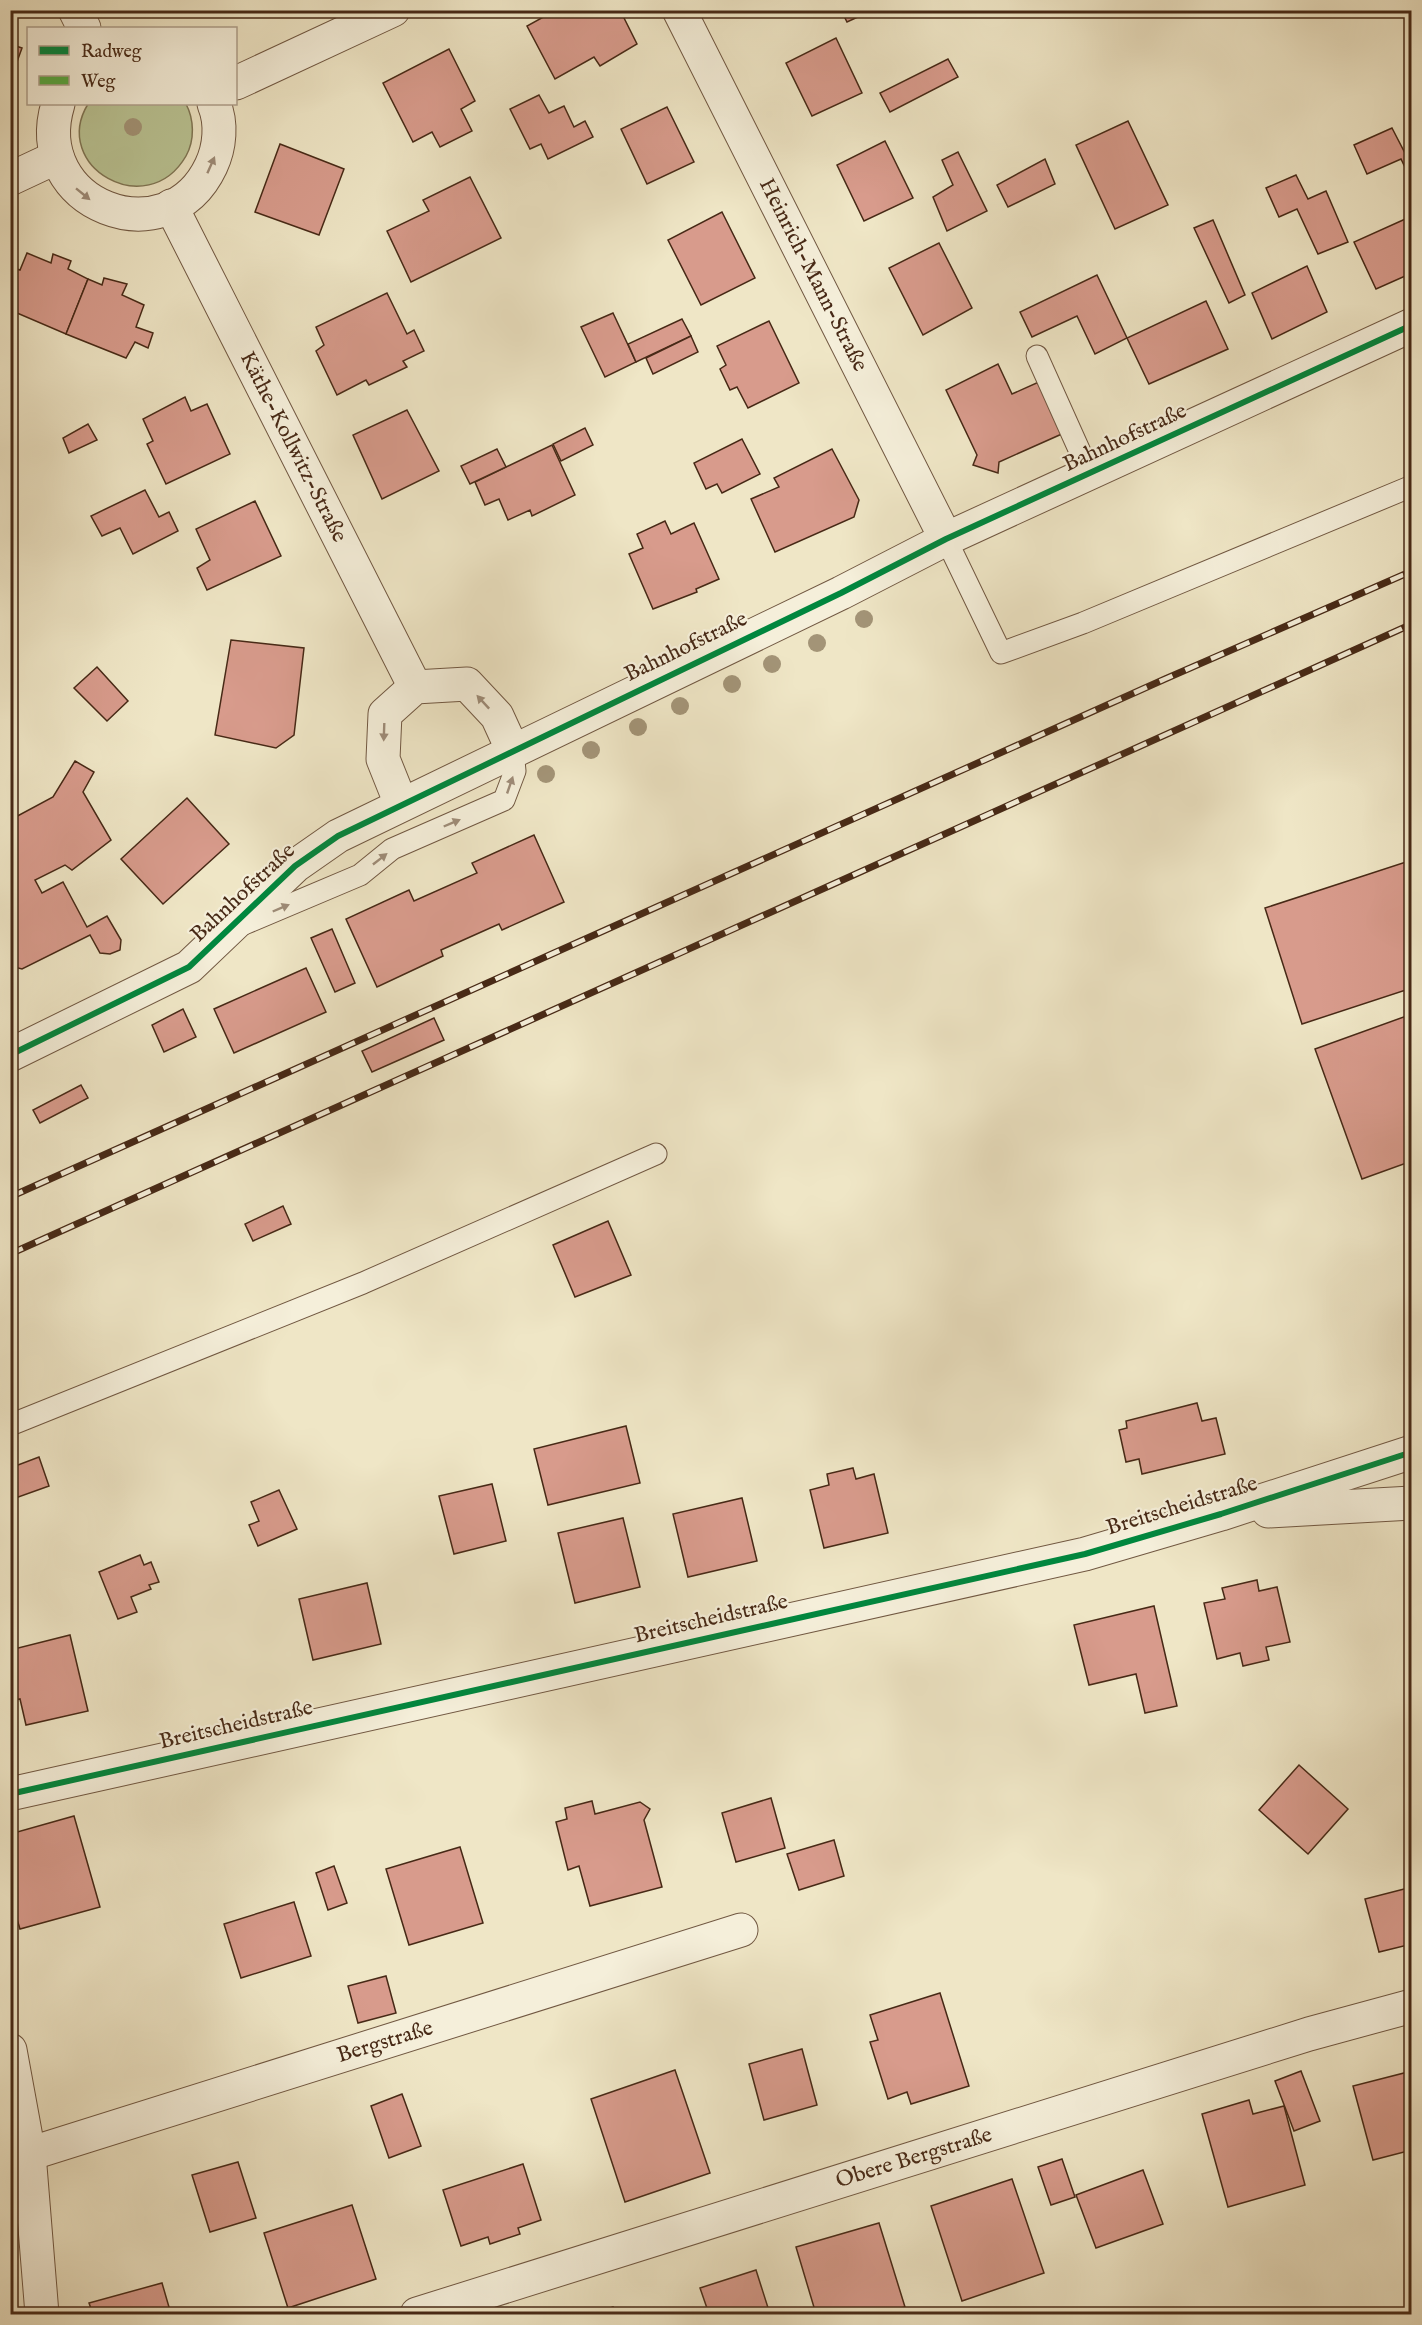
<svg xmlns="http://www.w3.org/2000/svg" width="1422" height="2325" font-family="'IM FELL English',serif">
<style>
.green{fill:#bac494;stroke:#807655;stroke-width:1.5}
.building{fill:#d89b8c;stroke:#472916;stroke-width:1.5}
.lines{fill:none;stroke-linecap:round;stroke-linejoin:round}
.service-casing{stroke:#715842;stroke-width:23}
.minor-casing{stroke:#715842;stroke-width:35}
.service{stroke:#f5efda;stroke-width:21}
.minor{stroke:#f5efda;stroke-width:33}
.rail-casing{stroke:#472916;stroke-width:7}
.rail{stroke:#f5efda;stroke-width:4.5;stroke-dasharray:14;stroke-linecap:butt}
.quiet{stroke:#56ab42;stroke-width:4.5;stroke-dasharray:9 4.5;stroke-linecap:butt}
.cycleway-casing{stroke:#f5efda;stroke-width:10}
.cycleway{stroke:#00873e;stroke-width:6}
.tree{fill:#a39477}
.oneway{fill:#9e8c78}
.labels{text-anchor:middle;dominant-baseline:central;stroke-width:4.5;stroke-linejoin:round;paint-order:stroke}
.street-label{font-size:22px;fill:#472916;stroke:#f5efda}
</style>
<rect width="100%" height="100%" fill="#efe6c6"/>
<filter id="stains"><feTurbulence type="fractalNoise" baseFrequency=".00333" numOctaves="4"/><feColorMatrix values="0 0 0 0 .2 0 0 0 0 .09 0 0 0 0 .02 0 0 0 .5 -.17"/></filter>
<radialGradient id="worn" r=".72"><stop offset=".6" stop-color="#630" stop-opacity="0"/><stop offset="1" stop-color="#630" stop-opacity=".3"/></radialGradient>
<!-- green -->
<path class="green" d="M88,104h98c8,15 9,36 0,52 -39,67 -136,10 -98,-52z"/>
<!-- building -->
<g class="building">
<polygon points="556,10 620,10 637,44 600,66 594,57 555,79 527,26"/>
<polygon points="841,10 873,10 847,22"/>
<polygon points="10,33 16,35 13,45 22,48 10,81"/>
<polygon points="836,38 862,93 812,116 786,63"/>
<polygon points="449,49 475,101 461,109 472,131 440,147 432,132 413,142 383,83"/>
<polygon points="948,59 958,77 890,112 880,93"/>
<polygon points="539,95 549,113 564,106 574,127 585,121 593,137 548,159 541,144 530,149 510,109"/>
<polygon points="667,107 694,162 647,184 621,129"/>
<polygon points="1128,121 1168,205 1115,229 1076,145"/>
<polygon points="1392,128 1406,155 1412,152 1412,182 1401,159 1367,174 1354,145"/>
<polygon points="885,141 913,198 864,221 837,165"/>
<polygon points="280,144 344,169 319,235 255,212"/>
<polygon points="958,152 987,211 947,231 933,197 953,185 942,160"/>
<polygon points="1045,159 1055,184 1008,207 997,185"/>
<polygon points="1296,175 1308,199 1326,191 1348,242 1318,254 1297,209 1279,217 1266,188"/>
<polygon points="470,177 501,238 411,282 387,231 429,211 423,200"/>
<polygon points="722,212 755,278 701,305 668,240"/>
<polygon points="1412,216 1412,273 1376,289 1354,242"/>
<polygon points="1213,220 1245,295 1229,303 1194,228"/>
<polygon points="939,243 972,308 923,335 889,268"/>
<polygon points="27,253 51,263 53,254 71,261 68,269 88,279 66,334 10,310 10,267 20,270"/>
<polygon points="1307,266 1327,312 1272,339 1252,293"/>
<polygon points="1097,275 1127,338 1095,354 1077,316 1032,337 1020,312"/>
<polygon points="104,278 127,284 122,295 144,305 136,327 153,333 148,348 135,342 126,358 66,334 88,279 102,285"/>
<polygon points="387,293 407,334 414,330 424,351 403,361 407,367 369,385 366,380 337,395 316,351 324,345 316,327"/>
<polygon points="1206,301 1228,349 1149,384 1127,338"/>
<polygon points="613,313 636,362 605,377 581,327"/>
<polygon points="682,319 691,336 636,362 628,344"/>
<polygon points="769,321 799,383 748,408 737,387 730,390 720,369 726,365 717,346"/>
<polygon points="691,336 698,352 653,374 646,358"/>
<polygon points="998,364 1012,394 1041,381 1064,433 999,462 998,473 973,465 977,455 946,390"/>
<polygon points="185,397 191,411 207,404 230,454 166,484 147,444 153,441 143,419"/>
<polygon points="407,410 439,471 382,499 353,435"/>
<polygon points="88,424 97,440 69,453 63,438"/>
<polygon points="585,428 593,445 561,461 553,444"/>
<polygon points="742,439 760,474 722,493 717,484 706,489 694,463"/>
<polygon points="552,445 575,495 532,516 530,510 508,520 499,499 485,505 475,482"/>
<polygon points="497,449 506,467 470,484 461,466"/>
<polygon points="832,449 859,500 854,517 775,552 751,499 779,487 774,478"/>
<polygon points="145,490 159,517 169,512 178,531 133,554 120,528 102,536 91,516"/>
<polygon points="255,501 281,556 207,590 197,568 210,560 196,529"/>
<polygon points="665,521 671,534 694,523 719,579 696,589 697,592 653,609 629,554 643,548 637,534"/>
<polygon points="231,640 304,648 294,735 276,748 215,735"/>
<polygon points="97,667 128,701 107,721 74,688"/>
<polygon points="75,761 94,772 83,792 111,840 72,870 65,865 35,880 42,893 63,882 87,927 107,916 121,940 120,950 110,954 100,953 90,935 22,969 10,966 10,820 53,797"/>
<polygon points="187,798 229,844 163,904 121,859"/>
<polygon points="534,835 564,902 502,930 499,924 441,950 443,956 377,987 346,919 409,890 414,901 477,873 472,863"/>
<polygon points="1412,860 1412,988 1302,1024 1265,908"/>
<polygon points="332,929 355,983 335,992 311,938"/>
<polygon points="306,968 326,1012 234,1053 214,1009"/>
<polygon points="183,1009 196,1037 164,1052 152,1025"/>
<polygon points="1412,1014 1412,1161 1362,1179 1315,1049"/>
<polygon points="434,1018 444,1040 372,1072 362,1051"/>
<polygon points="81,1085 88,1098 40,1123 33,1110"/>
<polygon points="283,1206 291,1224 253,1241 245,1224"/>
<polygon points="608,1221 631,1275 575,1297 553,1245"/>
<polygon points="1197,1403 1202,1421 1216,1418 1225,1454 1142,1474 1139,1459 1126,1462 1119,1430 1127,1428 1126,1421"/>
<polygon points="626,1426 640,1483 548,1505 534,1449"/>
<polygon points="39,1457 49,1486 10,1500 10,1468"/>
<polygon points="853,1468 856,1479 874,1474 888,1533 824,1548 810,1490 829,1485 827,1474"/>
<polygon points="492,1484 506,1541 454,1554 439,1496"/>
<polygon points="279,1490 297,1529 258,1546 249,1525 259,1521 251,1502"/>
<polygon points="742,1498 757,1561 688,1577 673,1514"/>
<polygon points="623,1518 640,1587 575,1603 558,1533"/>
<polygon points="140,1555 144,1565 151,1562 159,1582 149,1585 151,1589 131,1597 137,1612 118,1619 99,1572"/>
<polygon points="1257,1580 1259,1591 1277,1587 1290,1642 1266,1647 1269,1660 1243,1666 1240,1653 1217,1659 1204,1603 1225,1599 1222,1588"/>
<polygon points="367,1583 381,1644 313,1660 299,1599"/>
<polygon points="1154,1606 1177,1706 1145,1713 1136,1674 1089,1685 1074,1625"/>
<polygon points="70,1635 88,1711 26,1725 20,1699 10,1701 10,1650"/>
<polygon points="1299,1765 1348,1809 1308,1854 1259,1810"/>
<polygon points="771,1798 785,1848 736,1862 722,1813"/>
<polygon points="592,1801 595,1814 640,1802 650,1809 644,1820 662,1887 590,1906 579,1866 568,1870 556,1822 567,1819 565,1808"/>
<polygon points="74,1816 100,1907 20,1929 13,1906 10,1907 10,1834"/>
<polygon points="834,1840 844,1876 799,1890 787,1854"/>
<polygon points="460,1847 483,1923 409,1945 386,1869"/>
<polygon points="334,1866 347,1903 328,1910 316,1873"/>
<polygon points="1412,1887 1412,1944 1379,1952 1365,1899"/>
<polygon points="294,1902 311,1956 241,1978 224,1924"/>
<polygon points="386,1976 396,2013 358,2023 348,1986"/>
<polygon points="940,1993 969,2086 911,2104 907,2092 888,2099 870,2042 878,2040 870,2015"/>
<polygon points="802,2049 817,2105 764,2120 749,2064"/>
<polygon points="675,2070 710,2173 625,2202 591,2099"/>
<polygon points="1301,2071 1320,2121 1294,2131 1275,2081"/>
<polygon points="1408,2072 1412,2085 1412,2150 1373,2160 1353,2086"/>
<polygon points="402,2094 421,2146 389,2158 371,2106"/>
<polygon points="1249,2100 1253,2114 1284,2106 1305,2185 1228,2207 1202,2114"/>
<polygon points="1062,2159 1075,2197 1051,2205 1038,2167"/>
<polygon points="238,2162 256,2218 210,2232 192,2175"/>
<polygon points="523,2164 541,2220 518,2228 520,2234 490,2244 488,2237 461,2246 443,2190"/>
<polygon points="1143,2170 1163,2224 1096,2248 1076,2195"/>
<polygon points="1012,2179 1044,2273 962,2301 931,2206"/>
<polygon points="352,2205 376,2279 288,2308 264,2233"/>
<polygon points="879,2223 905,2307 878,2314 816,2314 796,2247"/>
<polygon points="756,2270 770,2314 709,2314 700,2288"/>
<polygon points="162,2283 171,2314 93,2314 89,2303"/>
<polygon points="613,2307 615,2314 591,2314"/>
</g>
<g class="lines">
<defs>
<g id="service">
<polyline points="1037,356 1090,474"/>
<polyline points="946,539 1001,653 1083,623 1412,486"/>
<polyline points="244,924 360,875 392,849 504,800 515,771 513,751"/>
<polyline points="10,1425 363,1283 656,1154"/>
</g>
<g id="minor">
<polyline points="75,10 84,28"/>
<polyline points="679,10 946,539"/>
<polyline points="236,83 393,10"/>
<path d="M58,104c-31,101 109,155 153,62 9,-19 11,-43 3,-62"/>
<polyline points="10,179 57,157"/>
<polyline points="171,206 415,687"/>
<polyline points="401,804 383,759 385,714 415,687 467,684 497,716 513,751"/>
<polyline points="10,1055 189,967 295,866 338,836 841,593 946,539 1412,325"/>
<polyline points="1268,1511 1412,1503"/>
<polyline points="10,1794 1085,1554 1221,1514 1412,1452"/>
<polyline points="10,2050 29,2154 42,2314"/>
<polyline points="29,2154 741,1930"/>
<polyline points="417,2314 1309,2034 1412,2006"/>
</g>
</defs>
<!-- service casing -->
<use href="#service" class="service-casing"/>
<!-- minor casing -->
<use href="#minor" class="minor-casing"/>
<!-- service -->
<use href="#service" class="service"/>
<!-- minor -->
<use href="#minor" class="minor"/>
<defs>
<g id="rail">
<polyline points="10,1197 1165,679 1412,571"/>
<polyline points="10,1254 1412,624"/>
</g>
</defs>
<!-- rail casing -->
<use href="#rail" class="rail-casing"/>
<!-- rail -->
<use href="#rail" class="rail"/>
<!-- quiet -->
<polyline class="quiet" points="388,10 389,12"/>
<defs>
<g id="cycleway">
<polyline points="10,1055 189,967 295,866 338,836 841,593 946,539 1412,325"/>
<polyline points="10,1794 1085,1554 1221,1514 1412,1452"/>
</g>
</defs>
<!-- cycleway casing -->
<use href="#cycleway" class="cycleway-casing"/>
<!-- cycleway -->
<use href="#cycleway" class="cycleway"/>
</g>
<!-- trees -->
<g class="tree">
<circle cx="133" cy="127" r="9"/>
<circle cx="864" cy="619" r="9"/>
<circle cx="817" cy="643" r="9"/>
<circle cx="772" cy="664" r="9"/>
<circle cx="732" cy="684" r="9"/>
<circle cx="680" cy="706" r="9"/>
<circle cx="638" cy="727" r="9"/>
<circle cx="591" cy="750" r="9"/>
<circle cx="546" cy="774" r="9"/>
</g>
<!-- one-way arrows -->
<defs><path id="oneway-solid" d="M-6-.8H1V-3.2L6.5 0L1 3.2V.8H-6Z" transform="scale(1.5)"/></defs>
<g class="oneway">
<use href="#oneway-solid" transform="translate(211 165) rotate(-66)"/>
<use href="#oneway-solid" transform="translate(83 194) rotate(39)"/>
<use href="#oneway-solid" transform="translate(483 702) rotate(-133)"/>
<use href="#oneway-solid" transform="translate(384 732) rotate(92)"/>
<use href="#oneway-solid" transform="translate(510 785) rotate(-71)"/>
<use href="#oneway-solid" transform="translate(452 823) rotate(-23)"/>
<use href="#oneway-solid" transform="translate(380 859) rotate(-38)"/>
<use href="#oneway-solid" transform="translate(281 908) rotate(-23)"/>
</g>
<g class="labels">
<!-- street labels -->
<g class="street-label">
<text transform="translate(813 275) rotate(63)">Heinrich-Mann-Straße</text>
<text transform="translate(1125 438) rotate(-25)">Bahnhofstraße</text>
<text transform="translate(293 447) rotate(63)">Käthe-Kollwitz-Straße</text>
<text transform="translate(686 647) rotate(-26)">Bahnhofstraße</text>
<text transform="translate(243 893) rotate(-43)">Bahnhofstraße</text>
<text transform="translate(1182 1506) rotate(-17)">Breitscheidstraße</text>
<text transform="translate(711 1619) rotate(-13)">Breitscheidstraße</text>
<text transform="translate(236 1725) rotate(-13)">Breitscheidstraße</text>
<text transform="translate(385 2042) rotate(-17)">Bergstraße</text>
<text transform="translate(914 2158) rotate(-17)">Obere Bergstraße</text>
</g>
</g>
<!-- margin -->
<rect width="1422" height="2325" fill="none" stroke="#efe6c6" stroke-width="36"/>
<rect x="12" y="12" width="1398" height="2301" fill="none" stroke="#472916" stroke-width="3"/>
<rect x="18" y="18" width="1386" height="2289" fill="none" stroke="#472916" stroke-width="1.5"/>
<!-- legend -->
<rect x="27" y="27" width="210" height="78" fill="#f5efda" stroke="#afa08c" stroke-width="1.5"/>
<rect x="39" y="46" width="30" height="9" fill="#00873e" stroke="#afa08c" stroke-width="1.5"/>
<text x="81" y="57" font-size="18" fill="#472916">Radweg</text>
<rect x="39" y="76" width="30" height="9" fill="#56ab42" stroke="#afa08c" stroke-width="1.5"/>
<text x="81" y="87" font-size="18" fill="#472916">Weg</text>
<rect width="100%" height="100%" filter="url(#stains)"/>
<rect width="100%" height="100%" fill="url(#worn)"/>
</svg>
